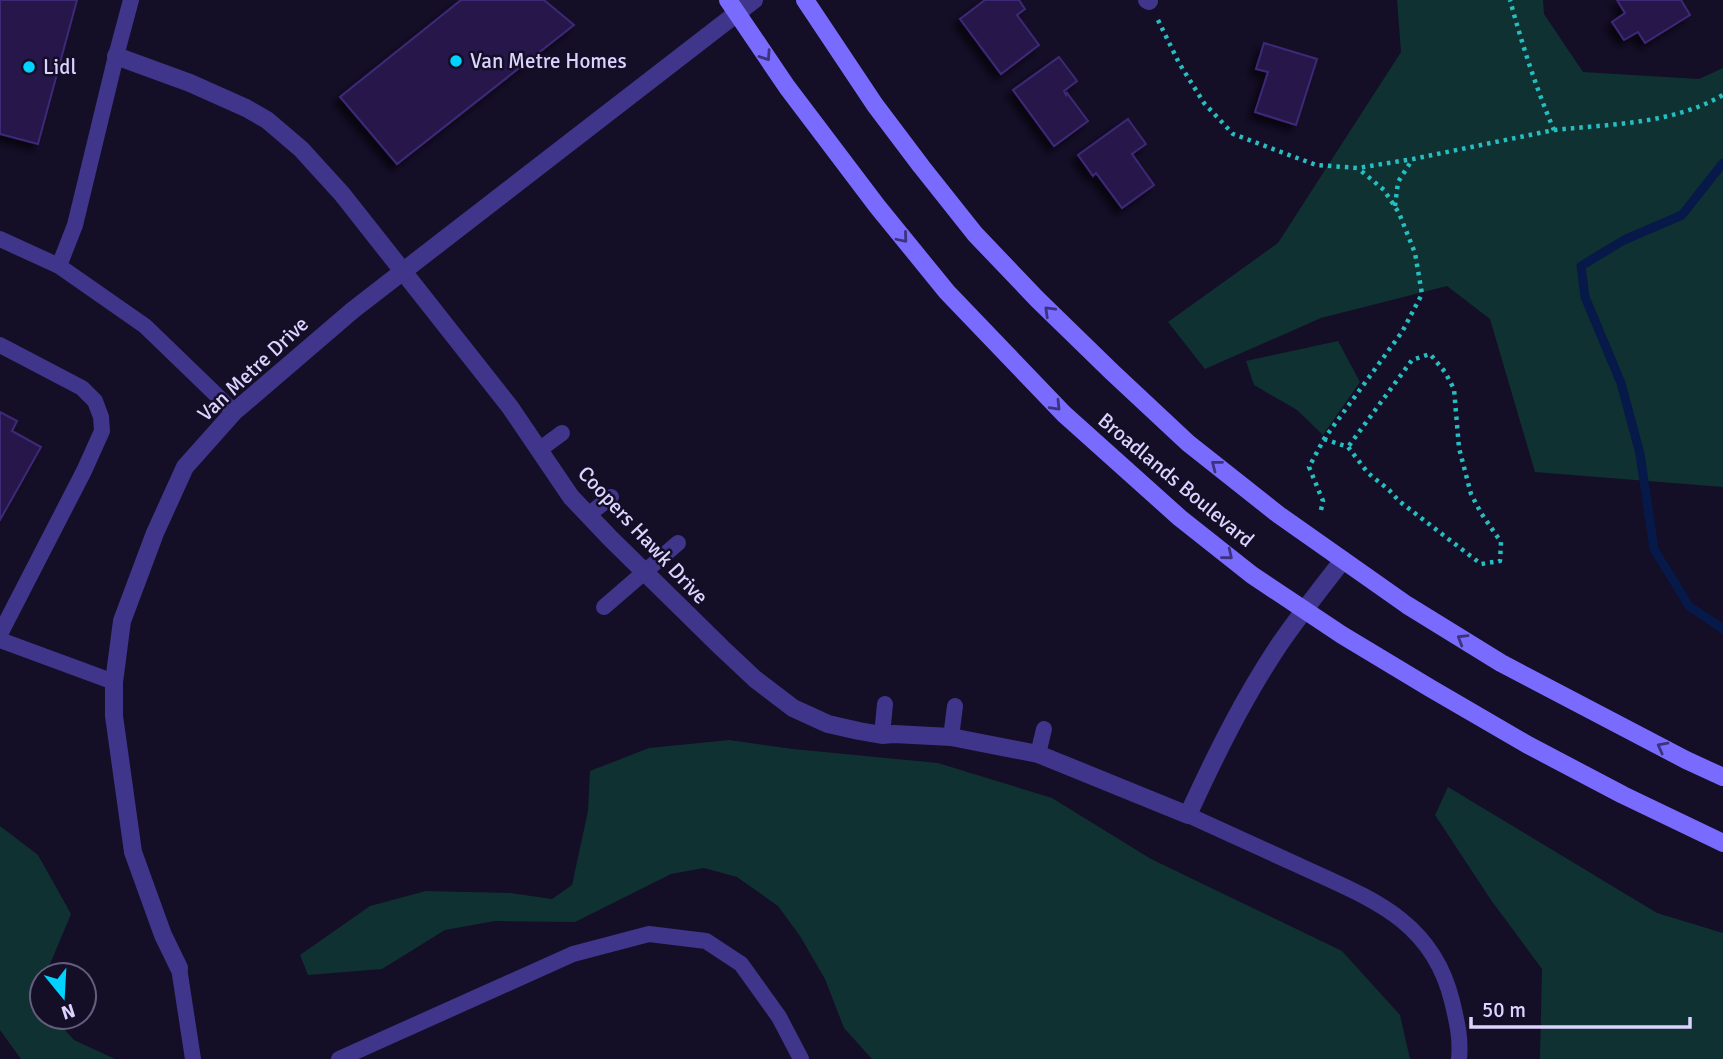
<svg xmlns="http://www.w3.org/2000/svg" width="1723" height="1059" font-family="Signika,sans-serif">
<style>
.green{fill:#103132}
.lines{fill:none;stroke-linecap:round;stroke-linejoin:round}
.stream{stroke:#061948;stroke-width:9}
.building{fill:#26184a;stroke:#3e2977;stroke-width:2;filter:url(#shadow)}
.path{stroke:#26bec0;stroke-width:4.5;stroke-dasharray:3.5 5;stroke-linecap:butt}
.lane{stroke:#3f358a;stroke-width:16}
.street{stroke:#3f358a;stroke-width:18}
.secondary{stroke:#7a6bff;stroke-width:18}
.oneway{stroke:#3d337d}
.poi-dot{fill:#00d3ff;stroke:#140e27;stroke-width:2.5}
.labels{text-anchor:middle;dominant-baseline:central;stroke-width:5;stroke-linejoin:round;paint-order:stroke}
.poi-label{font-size:21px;fill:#dcd4ff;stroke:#140e27;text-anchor:start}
.street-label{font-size:21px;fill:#dcd4ff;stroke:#140e27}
</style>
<defs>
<filter id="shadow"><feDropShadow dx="-6" dy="6" stdDeviation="3.5" flood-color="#0009"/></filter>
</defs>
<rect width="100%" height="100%" fill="#140e27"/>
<!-- green -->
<g class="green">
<polygon points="1397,0 1543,0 1544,14 1583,72 1699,79 1723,68 1723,487 1535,472 1490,319 1447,286 1321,318 1205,369 1168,322 1278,243 1401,52"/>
<polygon points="1338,341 1360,382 1323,435 1297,410 1254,385 1246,361"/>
<polygon points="729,740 793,749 938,763 1052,798 1151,859 1342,951 1400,1015 1410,1059 872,1059 844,1028 825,979 800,936 778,906 737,877 704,868 671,874 575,922 495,921 445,930 382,969 308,975 300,955 370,906 426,891 510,893 552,899 572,885 588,811 590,771 649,748"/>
<polygon points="1448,787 1657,913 1723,933 1723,1059 1540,1059 1542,969 1491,900 1435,815"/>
<polygon points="0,826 38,855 71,914 48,969 48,975 42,975 42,1017 53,1017 74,1040 115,1059 21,1059 0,1030"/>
</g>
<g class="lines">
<!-- stream -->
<polyline class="stream" points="1723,163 1682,215 1624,240 1581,266 1585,297 1621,383 1640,454 1654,549 1689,606 1723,629"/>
</g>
<!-- building -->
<g class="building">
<polygon points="0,0 77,0 38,144 0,134"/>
<polygon points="461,0 544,0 574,25 397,164 340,97"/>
<polygon points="985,0 1019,0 1025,9 1017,15 1039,45 1001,74 960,19"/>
<polygon points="1617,0 1681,0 1690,15 1645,43 1638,32 1624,40 1612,22 1625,13"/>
<polygon points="1264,43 1317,59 1296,125 1255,112 1268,72 1256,69"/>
<polygon points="1059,57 1077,81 1064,91 1066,95 1067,93 1088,121 1054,146 1013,90"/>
<polygon points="1128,119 1146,144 1132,154 1154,185 1122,208 1096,173 1093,176 1078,155"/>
<polygon points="0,412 17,421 12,431 41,447 0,520"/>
</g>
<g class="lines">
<!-- path -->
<g class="path">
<path d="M1158,20l21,43 25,40 29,31 83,31 42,3 55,-9 141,-29c-18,-42 -32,-86 -44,-130"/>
<path d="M1554,130c57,-6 119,-6 169,-35"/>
<polyline points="1395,206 1398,182 1412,160"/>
<polyline points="1324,439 1348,447 1368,473 1389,490 1399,501 1481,564 1500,561 1501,542 1481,513 1471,494 1459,448 1454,389 1445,372 1430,354 1412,360 1348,447"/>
<polyline points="1321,510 1323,501 1309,467 1324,439 1402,332 1422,294 1415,253 1399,213 1384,190 1359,169"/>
</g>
<!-- lane -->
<g class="lane">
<polyline points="131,0 116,56 75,225 59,266 145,326 234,412"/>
<polyline points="0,239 59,266"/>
<polyline points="0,345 82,388 95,401 101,417 102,431 84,471 0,634"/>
<polyline points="539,450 562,433"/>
<polyline points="588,515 611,497"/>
<polyline points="604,607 678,543"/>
<polyline points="0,640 114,682"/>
<polyline points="882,735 885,704"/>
<polyline points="951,737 955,706"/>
<polyline points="1038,754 1044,729"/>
<path d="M1188,815c37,17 74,34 112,51 69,32 132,53 152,135 5,21 9,37 7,58"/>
<polyline points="179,968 193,1059"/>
<polyline points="339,1059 573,954 649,934 706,941 741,964 779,1017 801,1059"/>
</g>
<!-- street -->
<g class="street">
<polyline points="1147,0 1149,1"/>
<path d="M116,56l74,27 56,25 21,12 34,29 41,45 168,213 61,90 40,42 111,109 33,31 38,29 35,16 31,7 23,4 12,-1 57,3 87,17 150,61c27,-59 55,-116 91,-170 20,-29 42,-57 64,-85"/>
<polyline points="179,968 163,935 133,852 114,716 114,682 122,621 155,533 185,467 234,412 353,310 754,0"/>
</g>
<!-- secondary -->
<g class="secondary">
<polyline points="728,0 787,87 877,206 947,292 1064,414 1180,518 1252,575 1342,635 1430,688 1528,745 1623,795 1723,843"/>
<polyline points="805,0 875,105 921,166 975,234 1037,299 1112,372 1188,443 1279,515 1407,605 1501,663 1686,760 1723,777"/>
</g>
</g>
<!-- one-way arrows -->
<defs><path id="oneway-chevron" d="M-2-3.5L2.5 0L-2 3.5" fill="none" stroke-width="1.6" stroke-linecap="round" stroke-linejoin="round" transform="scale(1.75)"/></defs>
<g class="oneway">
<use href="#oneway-chevron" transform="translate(766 56) rotate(56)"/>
<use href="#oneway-chevron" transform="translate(903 238) rotate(50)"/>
<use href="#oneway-chevron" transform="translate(1049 311) rotate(-136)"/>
<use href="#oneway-chevron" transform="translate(1056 406) rotate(46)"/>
<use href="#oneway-chevron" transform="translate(1216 465) rotate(-142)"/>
<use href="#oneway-chevron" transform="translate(1228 555) rotate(39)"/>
<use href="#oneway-chevron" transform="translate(1462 639) rotate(-149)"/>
<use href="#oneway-chevron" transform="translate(1662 747) rotate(-152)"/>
</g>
<!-- markers -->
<g class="poi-dot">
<circle cx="456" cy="61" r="7"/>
<circle cx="29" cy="67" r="7"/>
</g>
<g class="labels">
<!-- poi labels -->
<g class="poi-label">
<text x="470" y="61">Van Metre Homes</text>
<text x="43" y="67">Lidl</text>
</g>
<!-- street labels -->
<g class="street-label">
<text transform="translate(253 369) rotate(-43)">Van Metre Drive</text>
<text transform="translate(1176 480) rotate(40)">Broadlands Boulevard</text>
<text transform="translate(643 535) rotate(47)">Coopers Hawk Drive</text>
</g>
</g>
<!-- north arrow -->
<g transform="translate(63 996) rotate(162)"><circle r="33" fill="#140e27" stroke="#645d7d" stroke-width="2"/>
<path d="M0-5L12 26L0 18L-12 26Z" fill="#00d3ff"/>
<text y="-10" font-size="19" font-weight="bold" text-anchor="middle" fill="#dcd4ff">N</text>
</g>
<!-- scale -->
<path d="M1471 1017v10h219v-10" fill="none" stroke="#dcd4ff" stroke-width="3.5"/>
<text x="1482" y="1017" font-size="21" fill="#dcd4ff" stroke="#140e27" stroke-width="5" paint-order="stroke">50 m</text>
</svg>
